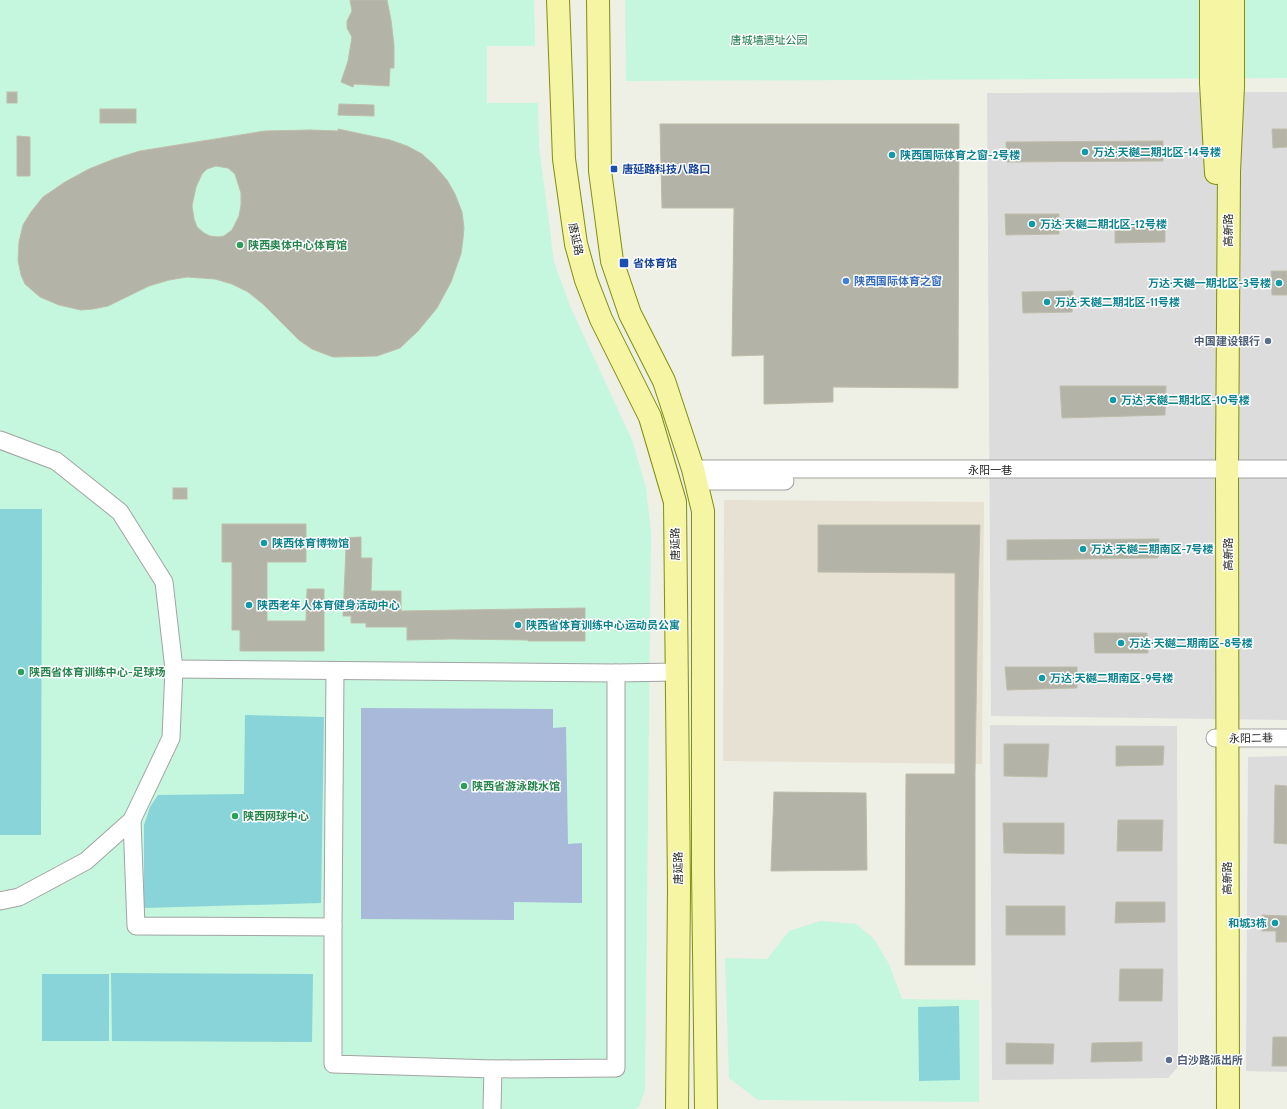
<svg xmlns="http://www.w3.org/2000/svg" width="1287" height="1109" font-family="Cabin,'Noto Sans SC',sans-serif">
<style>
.residential{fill:#dcdcdc}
.military{fill:#e7e1d3}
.park{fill:#c5f6de}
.pitch{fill:#89d4d8}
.water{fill:#a9b9d9}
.building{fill:#b4b3a8;stroke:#bfbda9;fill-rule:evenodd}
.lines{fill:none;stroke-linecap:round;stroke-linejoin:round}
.minor-casing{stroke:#a3a3a3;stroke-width:19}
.major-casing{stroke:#818f0a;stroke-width:24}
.minor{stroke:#fff;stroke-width:17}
.major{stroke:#f5f5a4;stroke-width:22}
.culture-dot{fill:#0f9aa8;stroke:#fff;stroke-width:1.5}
.transit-dot{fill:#1a4fb4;stroke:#fff;stroke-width:1.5}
.leisure-dot{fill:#2e9e5b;stroke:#fff;stroke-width:1.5}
.shop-dot{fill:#3f7fe0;stroke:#fff;stroke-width:1.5}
.service-dot{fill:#5c6f8a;stroke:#fff;stroke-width:1.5}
.labels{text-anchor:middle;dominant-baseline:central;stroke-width:3;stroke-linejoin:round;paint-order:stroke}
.park-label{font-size:11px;fill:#137647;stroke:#fff}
.culture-label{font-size:11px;font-weight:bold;fill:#0d838f;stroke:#fff;text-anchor:start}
.transit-label{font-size:11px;font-weight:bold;fill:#164399;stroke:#fff;text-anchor:start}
.street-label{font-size:11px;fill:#1f1f1f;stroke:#fff}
.leisure-label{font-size:11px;font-weight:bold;fill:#27864d;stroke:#fff;text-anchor:start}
.shop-label{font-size:11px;font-weight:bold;fill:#366cbe;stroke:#fff;text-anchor:start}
.service-label{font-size:11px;font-weight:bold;fill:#4e5e75;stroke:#fff;text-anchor:end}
</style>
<rect width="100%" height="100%" fill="#eeefe5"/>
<!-- residential -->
<g class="residential">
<polygon points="1287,92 1287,720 991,716 987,93"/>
<polygon points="990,725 1177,726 1178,1067 1168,1078 992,1080"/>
<polygon points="1287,756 1287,1072 1246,1071 1248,757"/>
</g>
<!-- military -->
<polygon class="military" points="724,500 984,502 982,764 723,761"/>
<!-- park -->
<g class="park">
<polygon points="0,0 534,0 535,46 487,46 487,103 538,103 539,146 554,262 570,306 632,440 646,488 651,533 645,1090 639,1107 635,1109 0,1109"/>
<polygon points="625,0 1287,0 1287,78 626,81"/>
<polygon points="820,921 856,924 874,939 889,964 902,999 979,1000 979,1102 758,1100 729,1078 725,958 767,959 789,931"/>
</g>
<!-- pitch -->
<g class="pitch">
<polygon points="0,509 42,509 41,835 0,835"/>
<polygon points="245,715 324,717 321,903 144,908 144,825 150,807 158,795 244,794"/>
<polygon points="111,973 313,974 312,1042 112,1041"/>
<rect x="42" y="974" width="67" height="67"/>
<polygon points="959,1006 960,1080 919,1081 918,1007"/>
</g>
<!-- water -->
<polygon class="water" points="361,708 553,709 553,728 566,727 568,844 582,843 582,903 514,902 514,920 361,919"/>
<!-- building -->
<g class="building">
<polygon points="350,0 387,0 391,20 394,45 394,68 390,68 389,86 354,84 353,87 341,82 348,61 352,37 347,28 347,21 352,11"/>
<rect x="7" y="92" width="10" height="11"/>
<polygon points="339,104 374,105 374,116 338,115"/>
<rect x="100" y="109" width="36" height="14"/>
<polygon points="660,124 959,124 958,388 833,387 833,402 764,404 764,355 732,356 734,208 662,208"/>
<path d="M338,129l52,11 17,6 15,8 12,11 13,15 8,14 7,18 2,16 -1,11 -2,15 -10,28 -14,26 -9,11 -10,12 -18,17 -23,8 -44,1 -8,-3 -13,-5 -13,-9 -36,-36 -15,-12 -16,-8 -17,-5 -28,-2 -18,3 -20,6 -41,20 -15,3 -12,1 -22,-5 -19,-8 -15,-13 -4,-9 -3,-15 1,-18 4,-17 8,-13 12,-15 22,-15 24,-13 25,-10 26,-8 125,-20 45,-1 28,1zM216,166l12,2 7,6 6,19v12l-2,11 -7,14 -8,6 -6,1 -8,-1 -6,-3 -7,-6 -3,-8 -2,-13 4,-19 6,-13 5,-5z"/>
<polygon points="1272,129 1287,129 1287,147 1273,148"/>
<polygon points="17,136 30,137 30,176 17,176"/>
<polygon points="1163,141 1163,161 1007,162 1006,142"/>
<polygon points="1005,214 1059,214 1059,234 1006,235"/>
<polygon points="1165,223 1165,242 1115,243 1115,224"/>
<polygon points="1271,271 1287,271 1287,295 1272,295"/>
<polygon points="1073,291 1072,312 1023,313 1022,292"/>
<polygon points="1060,386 1166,386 1165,415 1062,418"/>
<rect x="173" y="488" width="14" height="11"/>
<polygon points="222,524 306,524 306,562 267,562 267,621 306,621 307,589 324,589 324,651 240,651 240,630 232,630 232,562 222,562"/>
<polygon points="818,525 980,525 978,589 975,774 975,965 905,965 906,774 955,774 955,573 818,572"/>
<polygon points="361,537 361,558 372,558 371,591 401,591 401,611 585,608 585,641 528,641 528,640 452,639 407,640 407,627 366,627 366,623 351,623 351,616 343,616 346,549 342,549 342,538"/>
<polygon points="1159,539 1158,558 1007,560 1007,540"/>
<polygon points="1094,633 1147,633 1148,653 1095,653"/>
<polygon points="1005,667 1077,667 1077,688 1007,690"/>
<polygon points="1004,744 1049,744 1047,777 1004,776"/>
<polygon points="1116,746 1164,746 1163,765 1116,766"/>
<polygon points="1275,785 1287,786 1287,844 1274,843"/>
<polygon points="774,792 866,793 867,870 771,871"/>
<polygon points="1118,820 1163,820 1162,851 1117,851"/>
<polygon points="1003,823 1064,823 1064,854 1004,853"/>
<polygon points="1116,902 1165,902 1165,922 1115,923"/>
<rect x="1006" y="906" width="59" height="29"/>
<polygon points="1262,915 1287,916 1287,942 1276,942 1276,931 1262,931"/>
<polygon points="1120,969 1163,969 1162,1001 1119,1001"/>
<polygon points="1273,1037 1287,1037 1287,1066 1272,1066"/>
<polygon points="1142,1042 1142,1061 1091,1062 1092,1043"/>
<polygon points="1006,1043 1054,1044 1053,1064 1006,1064"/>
</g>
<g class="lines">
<defs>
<g id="minor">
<polyline points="0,440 56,461 120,512 164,582 174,669 171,738 132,820 86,861 19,897 0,901"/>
<polyline points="693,469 1287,469"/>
<polyline points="697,481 785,481"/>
<polyline points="174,669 616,673 616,1068 493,1069 492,1109"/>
<polyline points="616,673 677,672"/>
<polyline points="1215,738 1287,738"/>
<polyline points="132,820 136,926 333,927 333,1064 493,1069"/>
<polyline points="333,927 335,671"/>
</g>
<g id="major">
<polyline points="558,0 564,159 576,244 586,280 601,319 650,417 675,502 679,889 677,1109"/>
<polyline points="598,0 600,171 612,261 630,314 664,381 693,469 703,511 703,871 706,1109"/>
<polyline points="1211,0 1211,83 1216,173"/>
<polyline points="1228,1109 1227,469 1229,172 1233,86 1233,0"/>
</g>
</defs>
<!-- minor casing -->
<use href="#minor" class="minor-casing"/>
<!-- major casing -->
<use href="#major" class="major-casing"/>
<!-- minor -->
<use href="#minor" class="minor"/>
<!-- major -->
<use href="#major" class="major"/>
</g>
<!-- markers -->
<g class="culture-dot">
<circle cx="1085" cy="152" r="4"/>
<circle cx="892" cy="155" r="4"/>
<circle cx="1032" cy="224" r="4"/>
<circle cx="1279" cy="283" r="4"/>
<circle cx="1047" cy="302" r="4"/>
<circle cx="1113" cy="400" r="4"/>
<circle cx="264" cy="543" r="4"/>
<circle cx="1083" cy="549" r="4"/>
<circle cx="249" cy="605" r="4"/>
<circle cx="518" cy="625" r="4"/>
<circle cx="1121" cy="643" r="4"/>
<circle cx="1042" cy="678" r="4"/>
<circle cx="1275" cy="923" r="4"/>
</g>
<g class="transit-dot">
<rect x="610" y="165" width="8" height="8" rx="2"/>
<rect x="619" y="258" width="10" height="10" rx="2"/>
</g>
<g class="leisure-dot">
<circle cx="240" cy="245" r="4"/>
<circle cx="21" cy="672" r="4"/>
<circle cx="464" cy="786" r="4"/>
<circle cx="235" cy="816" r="4"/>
</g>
<circle class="shop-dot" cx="846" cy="281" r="4"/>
<g class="service-dot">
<circle cx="1268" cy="341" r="4"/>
<circle cx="1169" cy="1060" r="4"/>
</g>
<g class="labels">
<!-- park labels -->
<g class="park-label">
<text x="769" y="40">唐城墙遗址公园</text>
</g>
<!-- culture labels -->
<g class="culture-label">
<text x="1093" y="152">万达·天樾二期北区-14号楼</text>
<text x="900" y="155">陕西国际体育之窗-2号楼</text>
<text x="1040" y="224">万达·天樾二期北区-12号楼</text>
<text x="1271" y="283" text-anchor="end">万达·天樾一期北区-3号楼</text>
<text x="1055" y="302">万达·天樾二期北区-11号楼</text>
<text x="1121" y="400">万达·天樾二期北区-10号楼</text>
<text x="272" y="543">陕西体育博物馆</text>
<text x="1091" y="549">万达·天樾二期南区-7号楼</text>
<text x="257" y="605">陕西老年人体育健身活动中心</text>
<text x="526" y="625">陕西省体育训练中心运动员公寓</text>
<text x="1129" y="643">万达·天樾二期南区-8号楼</text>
<text x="1050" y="678">万达·天樾二期南区-9号楼</text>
<text x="1267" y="923" text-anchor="end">和城3栋</text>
</g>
<!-- transit labels -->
<g class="transit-label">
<text x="622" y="169">唐延路科技八路口</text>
<text x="633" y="263">省体育馆</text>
</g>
<!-- street labels -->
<g class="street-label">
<text transform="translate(1228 230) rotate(-90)">高新路</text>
<text transform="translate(576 239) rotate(78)">唐延路</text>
<text x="990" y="470">永阳一巷</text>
<text transform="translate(675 544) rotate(-91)">唐延路</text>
<text transform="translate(1228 554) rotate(-90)">高新路</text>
<text transform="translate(1251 738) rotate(-1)">永阳二巷</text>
<text transform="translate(678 868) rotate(-91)">唐延路</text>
<text transform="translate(1227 878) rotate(-90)">高新路</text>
</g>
<!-- leisure labels -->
<g class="leisure-label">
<text x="248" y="245">陕西奥体中心体育馆</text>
<text x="29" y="672">陕西省体育训练中心-足球场</text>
<text x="472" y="786">陕西省游泳跳水馆</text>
<text x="243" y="816">陕西网球中心</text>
</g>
<!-- shop labels -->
<g class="shop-label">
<text x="854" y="281">陕西国际体育之窗</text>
</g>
<!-- service labels -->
<g class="service-label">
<text x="1260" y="341">中国建设银行</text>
<text x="1177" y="1060" text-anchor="start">白沙路派出所</text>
</g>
</g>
</svg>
